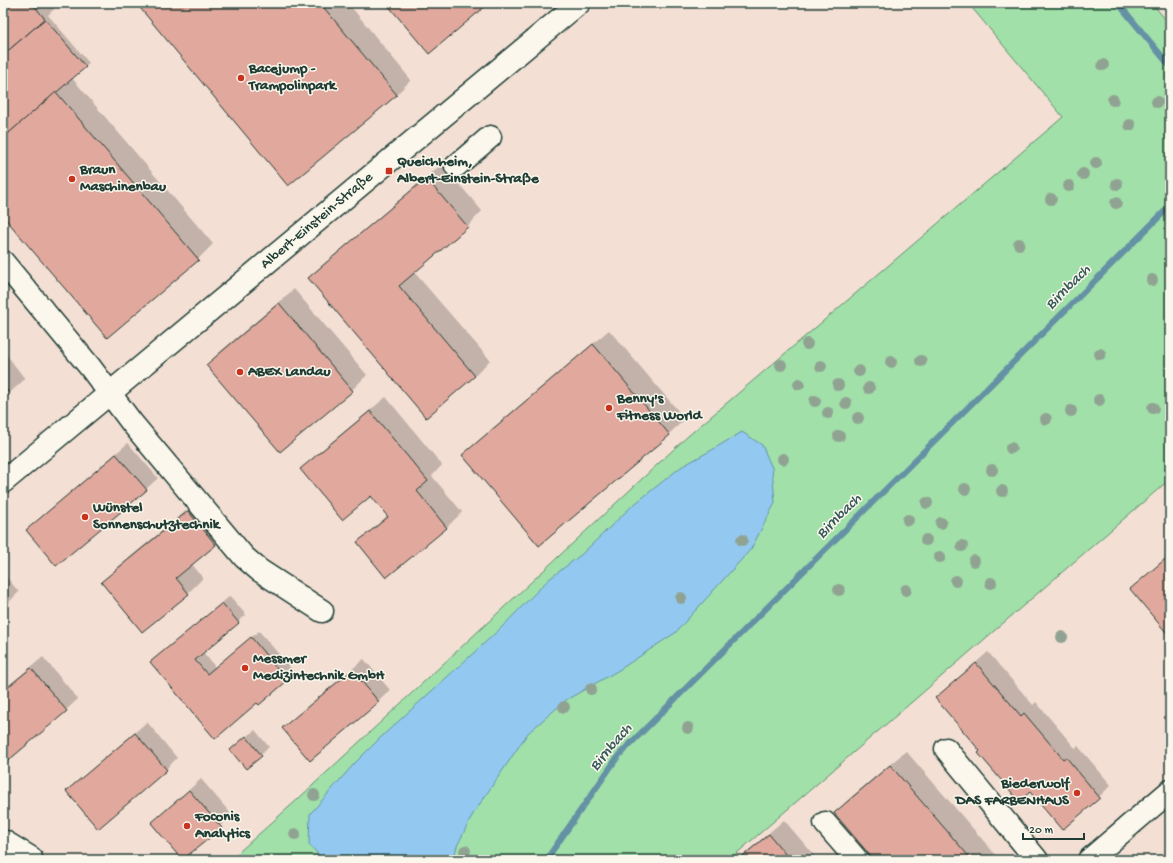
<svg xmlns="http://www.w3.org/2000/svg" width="1173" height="863" font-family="'Gochi Hand',sans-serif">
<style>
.built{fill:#f3dfd4}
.green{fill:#a1e0a8;stroke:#608e6e}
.water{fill:#93c9f1;stroke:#6591a5}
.shadow{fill:#0003}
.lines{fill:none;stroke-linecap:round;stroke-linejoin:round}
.stream{stroke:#6591a5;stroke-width:6}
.building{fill:#e1a89d;stroke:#1f3d34}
.minor-casing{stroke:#1f3d34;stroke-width:25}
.minor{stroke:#fbf7ec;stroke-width:22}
.tree{fill:#90a393}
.poi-dot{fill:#c8321e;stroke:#fbf7ec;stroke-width:1.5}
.labels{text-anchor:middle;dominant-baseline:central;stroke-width:3;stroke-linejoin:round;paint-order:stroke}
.poi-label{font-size:15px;font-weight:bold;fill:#1f3d34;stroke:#fbf7ec;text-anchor:start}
.street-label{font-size:15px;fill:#1f3d34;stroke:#fbf7ec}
.water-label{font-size:16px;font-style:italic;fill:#36595a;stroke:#fbf7ec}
</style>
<rect width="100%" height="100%" fill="#fbf7ec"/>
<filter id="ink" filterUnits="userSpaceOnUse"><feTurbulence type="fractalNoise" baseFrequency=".025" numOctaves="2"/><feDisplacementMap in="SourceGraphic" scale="8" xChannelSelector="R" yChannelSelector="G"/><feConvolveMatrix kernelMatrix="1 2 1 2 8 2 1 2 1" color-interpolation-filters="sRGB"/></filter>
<g filter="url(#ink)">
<!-- built -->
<rect class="built" x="3" y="3" width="1167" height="857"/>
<!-- green -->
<polygon class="green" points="968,3 1152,3 1170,25 1170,479 729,860 230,860 298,799 688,436 1063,117"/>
<!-- water -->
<polygon class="water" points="742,432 762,445 772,468 775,503 751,549 675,633 619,670 566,700 528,733 473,814 457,846 453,860 323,860 309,844 310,814 354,764 380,738 500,629 548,580 582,554 632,506 681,467 710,451"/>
<!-- shadow -->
<g class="shadow">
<polygon points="3,3 60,3 48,15 89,63 72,78 213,244 198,259 3,214"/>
<polygon points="137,3 348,3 411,80 396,95"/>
<polygon points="442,164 482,211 467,227 414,272 490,360 475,376 309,278 325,263"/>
<polygon points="294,289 367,375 352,390 280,451 207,365 222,350"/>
<polygon points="609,330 685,419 669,434 539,544 464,455 479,440"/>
<polygon points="3,334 7,338 3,346"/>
<polygon points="3,350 25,379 3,399"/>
<polygon points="386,397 442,465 432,476 462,512 447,527 386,576 358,542 388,515 371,494 302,469 317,454"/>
<polygon points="128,443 158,478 146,489 56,565 27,531 39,519"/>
<polygon points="204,496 231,529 216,545 192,564 203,578 188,593 142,631 103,582 118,567"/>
<polygon points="3,573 19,592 3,608"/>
<polygon points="230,596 246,615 203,652 215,667 259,631 294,672 259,703 152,662"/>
<polygon points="988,652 1033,705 1036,702 1075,748 1078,746 1111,785 1099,797 1062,829 1030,791 981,751 937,698 948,687"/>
<polygon points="43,657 78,699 66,710 3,763 3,690"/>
<polygon points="364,659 390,690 379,701 310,759 284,728 295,717"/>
<polygon points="147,722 177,758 166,769 67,791 79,780"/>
<polygon points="255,730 269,747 246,768 239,743"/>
<polygon points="906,751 1000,860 875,860 835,813 850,798"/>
<polygon points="201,779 232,815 183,859 152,823"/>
<polygon points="784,820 818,860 737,860"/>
</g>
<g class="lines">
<!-- stream -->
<g class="stream">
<polyline points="1118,3 1170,66"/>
<polyline points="546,860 619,755 1170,206"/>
</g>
</g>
<!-- building -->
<g class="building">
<polygon points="3,3 32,3 45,19 3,55"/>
<polygon points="136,3 320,3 397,95 288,186"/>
<polygon points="386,3 489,3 429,54"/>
<polygon points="45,19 86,67 3,138 3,55"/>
<polygon points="56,92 199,260 107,338 3,216 3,138"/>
<polygon points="426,178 468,227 399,286 475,376 426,418 308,278"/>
<polygon points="279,303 353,391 280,452 206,365"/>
<polygon points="593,344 670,435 539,546 462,455"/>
<polygon points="3,385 10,394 3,400"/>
<polygon points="370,411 428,481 417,491 447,528 386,578 357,542 388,517 371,496 342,520 300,469"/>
<polygon points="116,454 147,490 56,566 26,530"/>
<polygon points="188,511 216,545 176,578 189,594 142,632 101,582"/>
<polygon points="1170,555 1170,637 1130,589"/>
<polygon points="222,603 239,623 195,660 207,674 251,637 287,681 259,705 257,703 215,739 150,662"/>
<polygon points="976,663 1021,716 1024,713 1063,759 1066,757 1100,798 1062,830 1030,792 1019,801 978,753 980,751 935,698"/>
<polygon points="31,668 67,711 3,765 3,691"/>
<polygon points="352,670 379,702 310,761 282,728"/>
<polygon points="135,733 167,770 98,829 66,791"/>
<polygon points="246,736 262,756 246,769 230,750"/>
<polygon points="890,765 972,860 874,860 834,813"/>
<polygon points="189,790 222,828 182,860 151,823"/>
<polygon points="769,834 790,860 738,860"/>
</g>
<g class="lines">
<defs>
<g id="minor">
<polyline points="456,166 490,137"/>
<polyline points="3,262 90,367 132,423 244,557 259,570 322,611"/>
<polyline points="3,482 579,3"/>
<polyline points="946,749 1037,860"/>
<polyline points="825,823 857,860"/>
<polyline points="3,841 31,858"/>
<polyline points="1089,860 1170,791"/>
</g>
</defs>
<!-- minor casing -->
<use href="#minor" class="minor-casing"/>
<!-- minor -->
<use href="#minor" class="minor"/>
</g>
<!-- trees -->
<g class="tree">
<circle cx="1103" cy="65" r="6"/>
<circle cx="1113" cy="100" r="6"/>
<circle cx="1157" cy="102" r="6"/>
<circle cx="1130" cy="125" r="6"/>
<circle cx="1096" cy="163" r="6"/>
<circle cx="1083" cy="174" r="6"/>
<circle cx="1117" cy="184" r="6"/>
<circle cx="1069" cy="186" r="6"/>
<circle cx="1051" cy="199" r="6"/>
<circle cx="1116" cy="203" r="6"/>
<circle cx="1019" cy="244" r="6"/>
<circle cx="1152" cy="280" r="6"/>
<circle cx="807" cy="344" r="6"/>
<circle cx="1100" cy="354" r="6"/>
<circle cx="921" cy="361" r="6"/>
<circle cx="891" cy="362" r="6"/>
<circle cx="781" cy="365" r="6"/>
<circle cx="821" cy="366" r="6"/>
<circle cx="859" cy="371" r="6"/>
<circle cx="799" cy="384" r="6"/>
<circle cx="838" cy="385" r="6"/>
<circle cx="869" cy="388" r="6"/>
<circle cx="1099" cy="400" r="6"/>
<circle cx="815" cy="401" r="6"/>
<circle cx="846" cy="403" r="6"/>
<circle cx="1153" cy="408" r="6"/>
<circle cx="1071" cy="411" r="6"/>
<circle cx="828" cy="413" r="6"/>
<circle cx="858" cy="418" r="6"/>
<circle cx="1046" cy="419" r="6"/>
<circle cx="839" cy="436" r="6"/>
<circle cx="1011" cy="448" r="6"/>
<circle cx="783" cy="459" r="6"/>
<circle cx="992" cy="470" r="6"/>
<circle cx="965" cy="489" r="6"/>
<circle cx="1002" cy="491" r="6"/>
<circle cx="927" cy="503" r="6"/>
<circle cx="908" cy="520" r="6"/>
<circle cx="941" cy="523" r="6"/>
<circle cx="742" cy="540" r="6"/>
<circle cx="926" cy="540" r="6"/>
<circle cx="962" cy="546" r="6"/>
<circle cx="940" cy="557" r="6"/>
<circle cx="974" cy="561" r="6"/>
<circle cx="956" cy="581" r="6"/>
<circle cx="991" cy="583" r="6"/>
<circle cx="839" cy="590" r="6"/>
<circle cx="906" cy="590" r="6"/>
<circle cx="681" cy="598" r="6"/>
<circle cx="1062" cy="637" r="6"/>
<circle cx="591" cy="689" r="6"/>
<circle cx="564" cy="707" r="6"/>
<circle cx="688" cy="728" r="6"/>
<circle cx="314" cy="795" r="6"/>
<circle cx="295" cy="834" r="6"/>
<circle cx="465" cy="851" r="6"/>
</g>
</g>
<!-- markers -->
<g class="poi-dot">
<circle cx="241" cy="78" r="4"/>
<rect x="385" y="167" width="8" height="8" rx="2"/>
<circle cx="72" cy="179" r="4"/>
<circle cx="240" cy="372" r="4"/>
<circle cx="609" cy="408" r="4"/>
<circle cx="85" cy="517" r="4"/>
<circle cx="245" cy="668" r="4"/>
<circle cx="1077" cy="793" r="4"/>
<circle cx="187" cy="826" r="4"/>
</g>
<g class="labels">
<!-- poi labels -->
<g class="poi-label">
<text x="249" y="69">Bacejump -<tspan x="249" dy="17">Trampolinpark</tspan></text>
<text x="397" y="162">Queichheim,<tspan x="397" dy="17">Albert-Einstein-Straße</tspan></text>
<text x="80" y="170">Braun<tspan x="80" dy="17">Maschinenbau</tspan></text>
<text x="248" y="372">ABEX Landau</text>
<text x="617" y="399">Benny's<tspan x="617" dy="17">Fitness World</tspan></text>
<text x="93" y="508">Wünstel<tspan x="93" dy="17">Sonnenschutztechnik</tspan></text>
<text x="253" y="659">Messmer<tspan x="253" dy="17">Medizintechnik GmbH</tspan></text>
<text x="1069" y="784" text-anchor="end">Biederwolf<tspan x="1069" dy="17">DAS FARBENHAUS</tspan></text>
<text x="195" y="817">Foconis<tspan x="195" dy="17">Analytics</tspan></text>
</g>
<!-- street labels -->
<g class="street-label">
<text transform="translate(317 221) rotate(-40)">Albert-Einstein-Straße</text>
</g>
<!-- water labels -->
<g class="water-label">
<text transform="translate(1069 288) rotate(-45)">Birnbach</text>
<text transform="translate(840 517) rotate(-45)">Birnbach</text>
<text transform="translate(612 748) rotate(-50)">Birnbach</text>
</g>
</g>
<!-- margin -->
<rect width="1173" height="863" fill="none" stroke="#fbf7ec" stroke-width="16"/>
<rect x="8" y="8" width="1157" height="847" fill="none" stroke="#1f3d34" stroke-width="1.5" filter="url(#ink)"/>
<!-- scale -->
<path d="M1023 833v6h61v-6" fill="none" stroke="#1f3d34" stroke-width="2"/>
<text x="1029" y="833" font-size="12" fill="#1f3d34" stroke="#fbf7ec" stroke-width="3" paint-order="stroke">20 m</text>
</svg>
